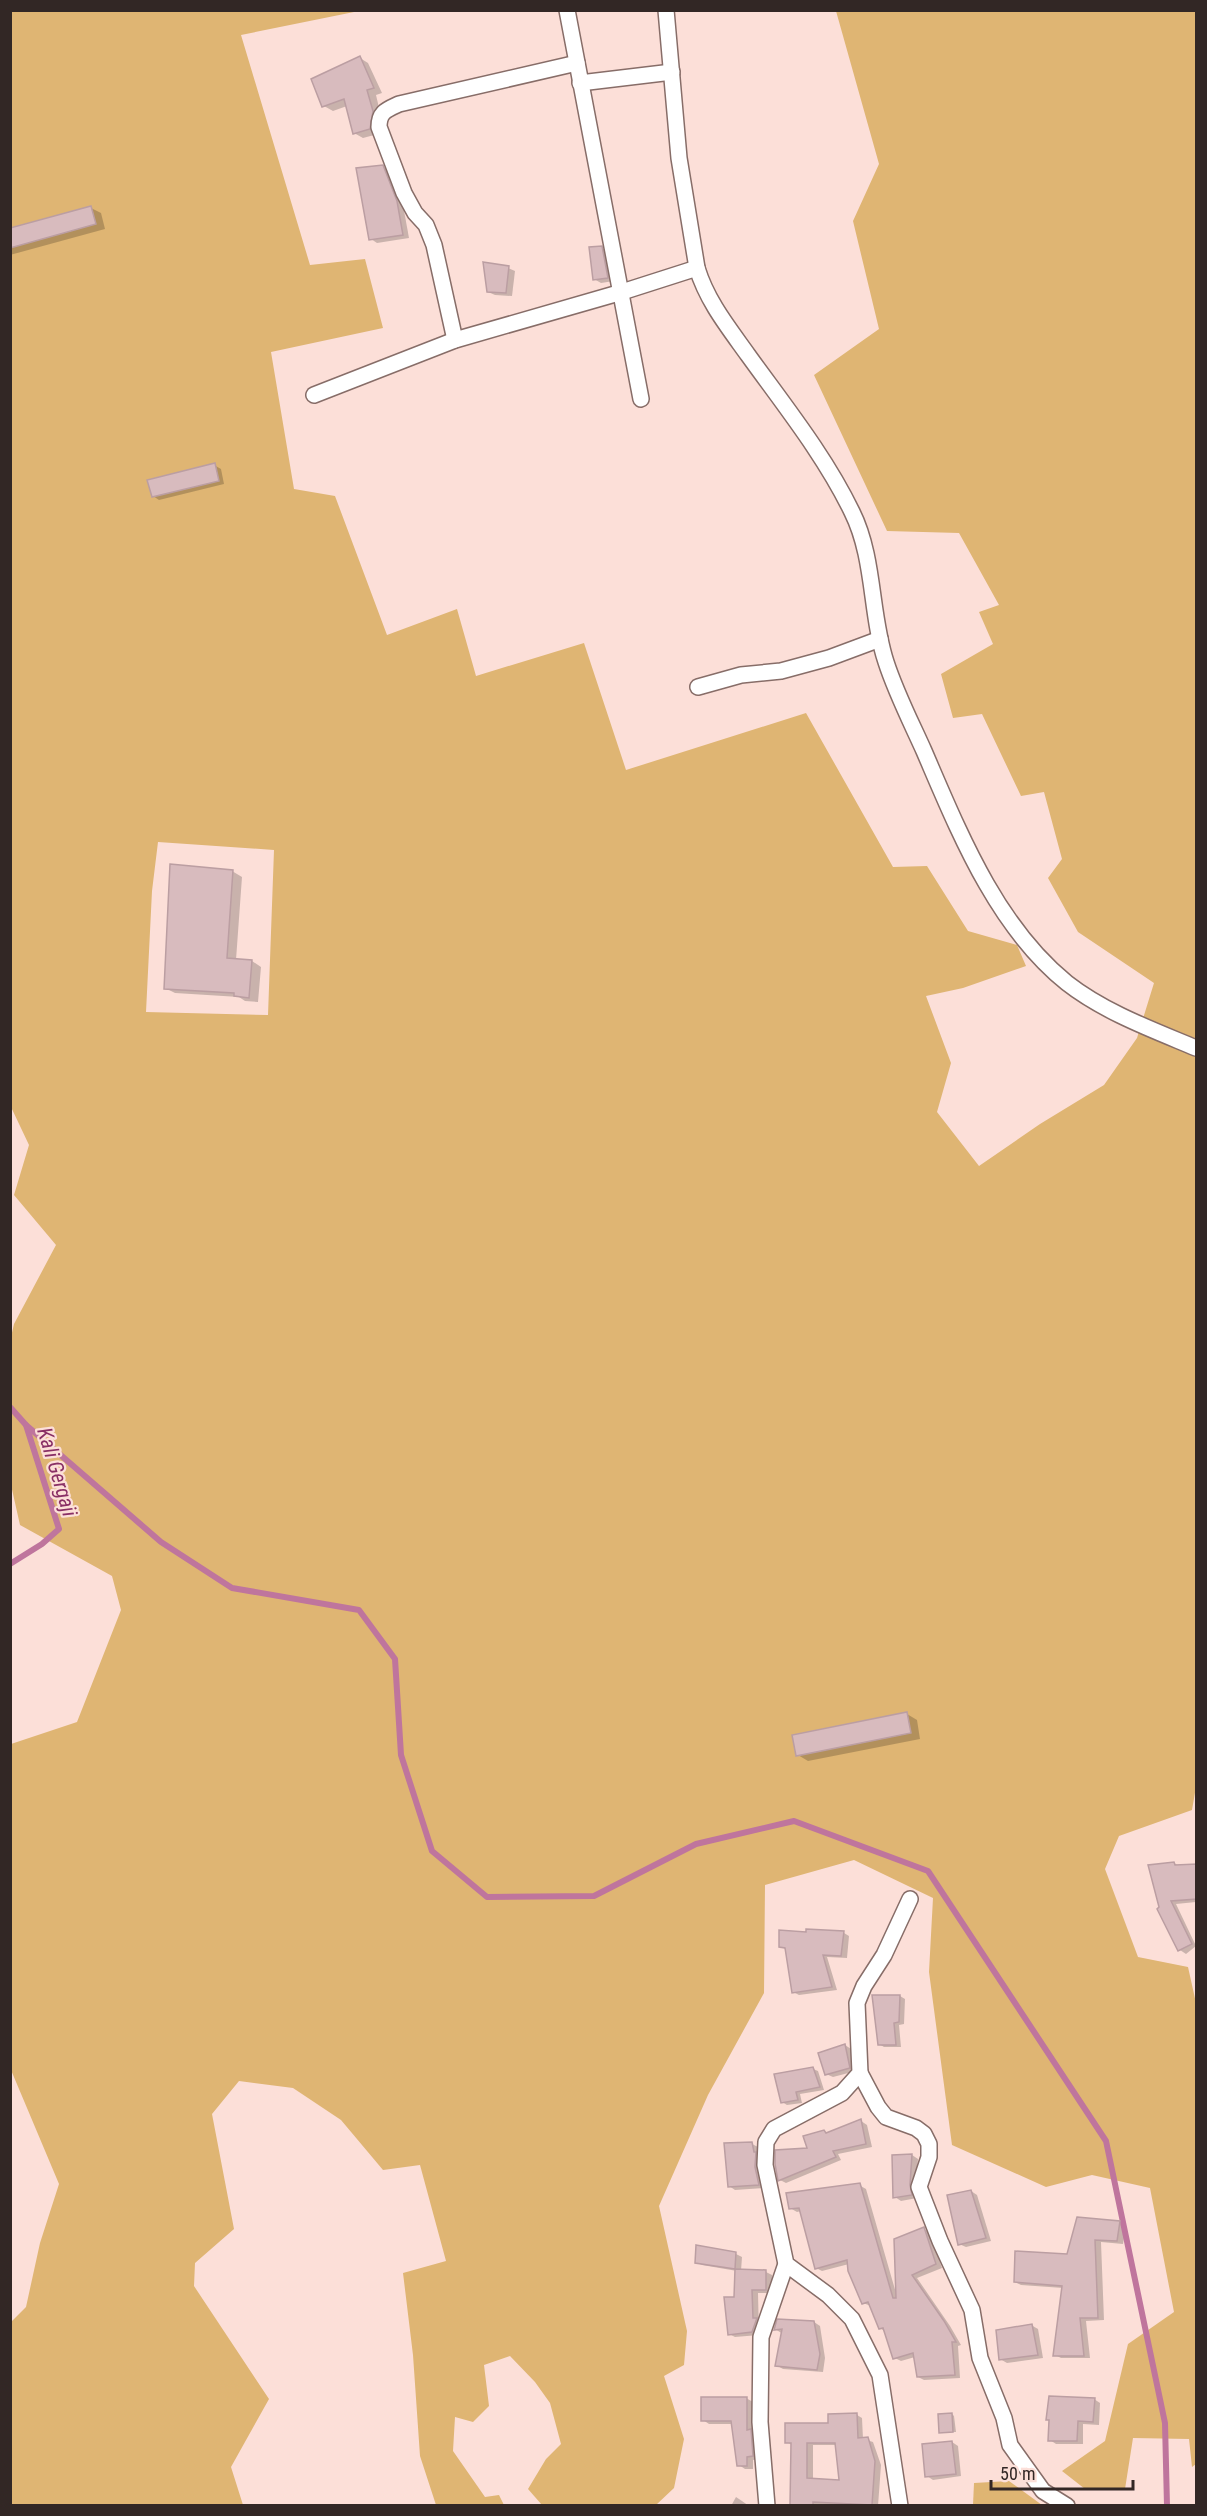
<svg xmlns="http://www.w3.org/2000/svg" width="1207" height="2516" font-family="'Roboto Condensed',sans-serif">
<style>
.green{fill:#dfb573;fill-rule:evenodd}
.shadow{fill:#0003;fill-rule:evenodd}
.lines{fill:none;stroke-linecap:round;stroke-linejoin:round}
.stream{stroke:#bf759d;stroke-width:6}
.building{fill:#d8bbbe;stroke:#bb9ea2;stroke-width:1.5;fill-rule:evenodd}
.street-casing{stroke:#876d68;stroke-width:18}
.street{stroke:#fff;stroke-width:15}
.labels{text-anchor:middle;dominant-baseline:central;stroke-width:4.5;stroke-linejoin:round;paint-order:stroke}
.water-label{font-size:21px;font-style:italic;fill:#892f65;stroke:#fcdfd8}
</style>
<rect width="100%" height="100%" fill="#fcdfd8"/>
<!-- green -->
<g class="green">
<path d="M11,11h348l-118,24 69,230 55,-6 18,69 -112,24 23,137 41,7 52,139 70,-26 19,67 108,-33 42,127 180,-57 87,154 34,-1 41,65 49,14 9,21 -63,22 -37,8 25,67 -14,49 42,54 61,-42 64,-39 33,-47 17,-55 -76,-51 -30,-54 14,-19 -18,-67 -23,4 -39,-82 -29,4 -12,-44 52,-30 -14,-32 20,-7 -40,-72 -72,-2 -73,-156 65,-46 -26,-108 26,-57 -43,-153h360v1776l-4,23 -73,26 -14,33 33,88 50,10 8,36v461l-4,3 -3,-28 -56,-1 -8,51h-40l-23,-18 43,-30 23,-97 46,-32 -24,-124 -58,-13 -46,12 -94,-42 -23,-173 4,-74 -79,-38 -89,25 -1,108 -56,102 -49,111 28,125 -3,34 -20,11 20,63 -10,49 -18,17h-114l-14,-16 18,-30 15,-15 -11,-41 -15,-21 -25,-26 -26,9 5,41 -16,16 -18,-5 -2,34 32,46 14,-2 5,10h-68l-16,-49 -7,-101 -10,-82 43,-12 -26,-96 -37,5 -42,-50 -48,-32 -54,-7 -27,33 22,115 -39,34 -1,23 75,113 -38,68 12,38h-232v-183l15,-15 14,-64 19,-59 -48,-114v-326l66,-22 44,-112 -9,-34 -92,-51 -9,-40v-148l3,-13 42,-79 -42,-50 15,-50 -18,-38zM158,842l116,8 -6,165 -122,-3 6,-121z"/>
<polygon points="1009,2481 1042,2505 973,2505 974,2483"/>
</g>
<!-- shadow -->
<g class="shadow">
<polygon points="360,58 368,63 382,93 376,95 381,116 378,134 363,138 354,133 347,106 333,111 324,106"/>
<polygon points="383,167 389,171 403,205 409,238 377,243 371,239"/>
<polygon points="91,208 101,213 105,229 10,255 10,230"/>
<polygon points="602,248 608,252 614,281 601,283 594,279"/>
<polygon points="508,268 515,271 512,296 495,295 488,292"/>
<polygon points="214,465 221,469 224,484 159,500 153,496"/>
<polygon points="232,871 242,877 236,960 252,961 261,967 258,1002 245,1001 239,997 175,993 165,988"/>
<polygon points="907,1714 917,1720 920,1739 808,1761 798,1755"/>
<polygon points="1174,1863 1179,1866 1196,1865 1196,1902 1176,1904 1196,1946 1186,1954 1180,1950 1159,1909"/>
<polygon points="844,1933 849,1936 847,1958 827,1957 837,1990 799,1995 793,1992 787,1950 780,1946"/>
<polygon points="900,1996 905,1999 904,2024 899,2025 901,2047 884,2047 879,2044"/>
<polygon points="845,2045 851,2049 856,2071 833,2077 826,2074"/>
<polygon points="813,2069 818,2071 824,2090 800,2094 802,2103 787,2105 782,2102"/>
<polygon points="861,2121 867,2125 872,2147 838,2154 841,2160 786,2183 780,2180 828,2134"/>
<polygon points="752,2144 758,2147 765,2188 735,2190 729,2186"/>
<polygon points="912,2155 918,2159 915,2189 917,2198 901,2201 895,2197"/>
<polygon points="859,2185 866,2189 896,2293 924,2229 930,2233 942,2268 917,2278 950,2326 961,2345 958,2346 960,2378 924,2380 918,2377 915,2357 901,2361 895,2358 886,2332 880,2328 871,2306 863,2303 849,2264 822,2271 816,2268 801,2211 797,2212 790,2208"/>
<polygon points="971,2191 977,2195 991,2241 966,2247 959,2244"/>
<polygon points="1120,2223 1126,2226 1123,2244 1101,2242 1104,2320 1086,2321 1090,2358 1061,2358 1055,2355 1063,2288 1021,2285 1015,2282 1068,2256"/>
<polygon points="736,2254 742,2257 741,2271 766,2272 772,2275 772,2293 758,2293 759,2335 735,2337 729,2334 735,2299 737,2271 702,2265 696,2262"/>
<polygon points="814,2322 820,2326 825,2358 823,2372 783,2369 776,2365 783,2334 775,2329"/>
<polygon points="1031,2325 1038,2329 1043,2358 1007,2363 1000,2359"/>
<polygon points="746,2398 753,2402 753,2432 757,2435 759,2459 753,2460 753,2469 745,2469 739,2465 733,2424 709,2424 703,2420"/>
<polygon points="1094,2399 1100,2403 1099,2425 1083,2424 1083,2444 1056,2444 1050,2440"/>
<polygon points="952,2414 954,2416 956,2432 940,2432"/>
<path d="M857,2415l5,3 1,21 10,3 8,23 -3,41h-87l1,-61 -5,-3zM813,2445h24l4,37 -28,-2z"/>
<polygon points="952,2442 958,2446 961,2476 933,2480 927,2476"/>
<polygon points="736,2497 742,2501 749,2506 731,2506"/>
</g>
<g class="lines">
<!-- stream -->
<g class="stream">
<polyline points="10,1407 26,1425 59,1529 42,1544 10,1564"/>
<polyline points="26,1425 161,1542 232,1588 359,1610 395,1659 401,1755 432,1851 487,1897 594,1896 696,1844 794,1821 928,1871 1106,2141 1165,2423 1167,2506"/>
</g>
</g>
<!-- building -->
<g class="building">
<polygon points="360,56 374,88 367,90 373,111 370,129 353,134 344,99 322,107 311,79"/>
<polygon points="383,165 397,201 403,235 369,240 356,168"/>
<polygon points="91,206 96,224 10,248 10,228"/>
<polygon points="602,246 608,278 593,280 589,247"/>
<polygon points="483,262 509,266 506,293 487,292"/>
<polygon points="215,463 219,481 152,497 147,480"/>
<polygon points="170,864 233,870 227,958 252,960 249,998 234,996 234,993 164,989"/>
<polygon points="907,1712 911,1733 796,1756 792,1735"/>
<polygon points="1174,1862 1175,1865 1197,1864 1197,1899 1171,1901 1192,1944 1178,1951 1157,1909 1159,1907 1148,1865"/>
<polygon points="806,1929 844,1931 841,1956 823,1955 832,1987 792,1993 785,1948 779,1947 779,1930 806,1932"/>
<polygon points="872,1995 900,1995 899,2022 894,2023 896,2045 878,2045"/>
<polygon points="845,2044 850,2068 825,2075 818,2053"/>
<polygon points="813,2067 820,2087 796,2092 798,2100 781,2103 774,2074"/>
<polygon points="861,2119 866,2144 833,2151 836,2157 778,2181 775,2164 775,2150 807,2148 803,2136 824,2130 826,2133"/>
<polygon points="752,2142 754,2152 756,2152 755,2167 759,2185 728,2187 724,2143"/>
<polygon points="912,2154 910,2185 912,2195 893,2198 892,2155"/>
<polygon points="860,2183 893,2298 896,2298 894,2239 924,2227 936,2264 912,2275 944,2321 956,2342 952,2342 955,2375 917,2377 913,2353 893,2359 883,2328 879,2329 868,2302 862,2304 848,2271 847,2260 815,2269 799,2208 789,2209 786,2193"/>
<polygon points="971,2190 986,2238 958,2245 947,2195"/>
<polygon points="1077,2217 1120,2221 1117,2241 1095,2240 1098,2318 1080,2318 1084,2356 1053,2356 1062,2286 1014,2282 1015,2251 1067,2254"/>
<polygon points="696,2245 736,2252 735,2269 695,2263"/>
<polygon points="735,2269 766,2270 766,2290 752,2290 753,2318 757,2318 752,2332 728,2335 724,2297 734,2297"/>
<polygon points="777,2319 814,2321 820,2354 817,2370 775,2366 782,2329 774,2330"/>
<polygon points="1032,2324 1038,2355 999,2360 996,2330"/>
<polygon points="1049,2396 1095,2398 1093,2422 1078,2421 1077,2441 1048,2441 1049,2420 1046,2420"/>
<polygon points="701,2397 747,2397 747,2430 751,2429 753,2456 747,2457 747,2466 737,2466 731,2421 701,2421"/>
<path d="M857,2413l1,25 10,-1 7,24 -3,44 -59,-3v3h-23l1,-62h-6v-20h43v-9zM807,2443h28l4,37 -32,-2z"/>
<polygon points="952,2413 953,2432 939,2433 938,2414"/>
<polygon points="952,2441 956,2474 925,2477 922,2444"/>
</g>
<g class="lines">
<defs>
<g id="street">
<polyline points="567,10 641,399"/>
<path d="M666,10l13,148 18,110c10,33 31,59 51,87 36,50 77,101 104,157 23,46 18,102 34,150 10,31 25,60 38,89 35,81 72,175 143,232 37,29 86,47 129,65"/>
<polyline points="580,83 672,72"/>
<path d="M455,340l-21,-95 -8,-20 -11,-12 -11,-20 -25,-66c0,-15 7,-17 20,-23l178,-41"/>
<polyline points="314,395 455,340 622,292 697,268"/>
<polyline points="698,687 741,675 781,671 829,658 880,639"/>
<polyline points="860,2073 878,2107 886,2117 916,2128 924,2134 929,2144 929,2157 919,2187 940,2241 972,2310 980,2358 1004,2418 1010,2445 1043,2491 1067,2506"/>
<polyline points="767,2506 760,2422 761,2337 786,2264"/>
<polyline points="900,2506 880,2375 852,2319 828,2295 786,2264 765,2165 766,2142 774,2129 842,2093 860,2073 857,2003 864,1986 884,1955 910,1899"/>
</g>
</defs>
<!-- street casing -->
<use href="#street" class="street-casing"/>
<!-- street -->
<use href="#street" class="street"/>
</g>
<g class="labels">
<!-- water labels -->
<g class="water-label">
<text transform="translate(57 1472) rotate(73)">Kali Gergaji</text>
</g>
</g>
<!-- border -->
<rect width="1207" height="2516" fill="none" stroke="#322725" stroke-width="24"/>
<!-- scale -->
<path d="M991 2480v9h142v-9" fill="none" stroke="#322725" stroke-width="3"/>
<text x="1000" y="2480" font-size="18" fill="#322725" stroke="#fcdfd8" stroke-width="4.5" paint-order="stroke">50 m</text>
</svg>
